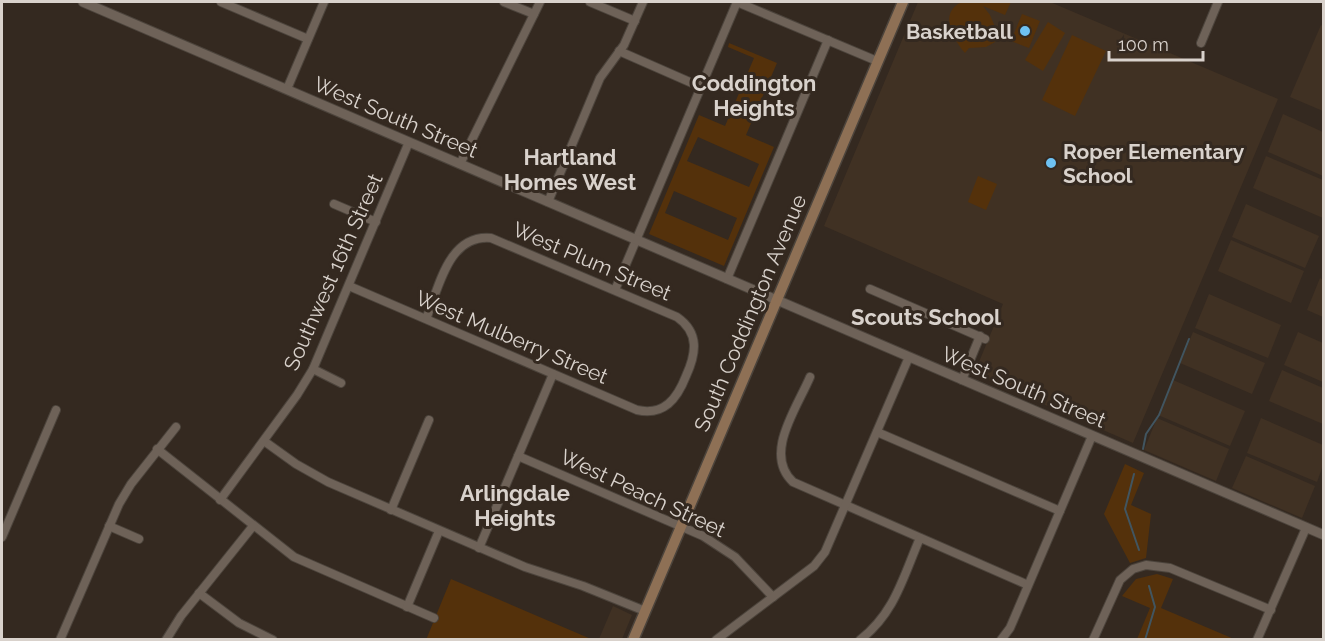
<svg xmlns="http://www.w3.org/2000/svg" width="1325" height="641" font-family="Raleway,sans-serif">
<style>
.built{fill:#403123}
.green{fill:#54310b;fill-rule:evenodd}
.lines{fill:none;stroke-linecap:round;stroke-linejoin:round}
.stream{stroke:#415560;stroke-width:2}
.minor-casing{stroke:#4c443c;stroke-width:10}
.tertiary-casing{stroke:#4c443c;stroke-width:11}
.secondary-casing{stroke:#4c443c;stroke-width:13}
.minor{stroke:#6e6258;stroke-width:8}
.tertiary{stroke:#6e6258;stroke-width:9}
.secondary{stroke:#8e7055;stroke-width:10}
.poi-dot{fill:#6ec2f3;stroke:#342920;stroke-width:2}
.labels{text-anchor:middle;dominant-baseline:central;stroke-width:6;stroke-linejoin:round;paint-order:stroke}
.poi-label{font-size:21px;font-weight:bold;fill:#d9d2cc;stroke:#342920;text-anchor:end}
.street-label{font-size:21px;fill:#d9d2cc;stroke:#342920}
.neighbourhood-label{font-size:22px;font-weight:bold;fill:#d9d2cc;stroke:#342920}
</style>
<rect width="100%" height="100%" fill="#342920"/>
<!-- built -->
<g class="built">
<polygon points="918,2 1050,2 1278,99 1133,443 974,374 1003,304 824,226"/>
<polygon points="1321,25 1324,27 1323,111 1290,97"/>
<polygon points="1283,114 1323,132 1323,176 1268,152"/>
<polygon points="1266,156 1323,180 1323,218 1253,188"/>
<polygon points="1246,204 1319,236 1305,268 1232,237"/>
<polygon points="1231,240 1304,271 1291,303 1218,271"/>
<polygon points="1320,278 1323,280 1323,317 1307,310"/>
<polygon points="1209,294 1281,325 1268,358 1195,328"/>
<polygon points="1193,332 1265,363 1252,394 1180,363"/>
<polygon points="1298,332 1323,343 1323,382 1284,365"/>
<polygon points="1282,370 1323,388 1323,424 1269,401"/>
<polygon points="1173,380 1245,411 1230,446 1158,415"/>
<polygon points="1157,418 1229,449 1216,481 1144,450"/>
<polygon points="1261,418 1323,445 1323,465 1317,482 1247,453"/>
<polygon points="1246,456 1315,486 1302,518 1232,488"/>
<polygon points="613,606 632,615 622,639 599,639"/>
</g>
<!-- green -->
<g class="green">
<path d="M962,2h49l-6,13 -22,-9 7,9 8,19 -3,8 -9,5 -17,1 -4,5c-12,-14 -27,-41 -3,-51z"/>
<polygon points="1022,14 1040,21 1029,48 1011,41"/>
<polygon points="1048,22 1065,33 1043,71 1025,60"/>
<polygon points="1072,35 1106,51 1075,116 1042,100"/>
<path d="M729,43l48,20 -31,72 28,12 -50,119 -75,-32 50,-119 26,11 29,-68 -26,-11zM698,137l61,27 -10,23 -62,-26zM674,191l63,27 -9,22 -63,-27z"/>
<polygon points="978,176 997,184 986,210 968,202"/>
<polygon points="1125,464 1144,473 1131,505 1151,514 1146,558 1130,563 1104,514"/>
<polygon points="1157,574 1173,579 1161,608 1234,639 1137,639 1150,608 1122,596 1136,579"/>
<polygon points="451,579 591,639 426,640"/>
</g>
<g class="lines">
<!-- stream -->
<g class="stream">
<polyline points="1143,449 1146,434 1159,415 1189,339"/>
<polyline points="1134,474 1125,509 1139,550"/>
<polyline points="1145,640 1155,607 1149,586"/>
</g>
<defs>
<g id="minor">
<polyline points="221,2 308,39"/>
<polyline points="504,2 534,14"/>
<polyline points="590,2 635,21"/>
<polyline points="737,2 877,61"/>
<polyline points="1201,43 1218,2"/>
<polyline points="619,51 701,87"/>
<polyline points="287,89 324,2"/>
<polyline points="460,164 540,2"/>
<polyline points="548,202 600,78 624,45 643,2"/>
<polyline points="334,204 376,222"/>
<polyline points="727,279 828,40"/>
<path d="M349,286c96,41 192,83 288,124 27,6 40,-11 49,-34 10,-22 14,-43 -9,-59l-186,-79c-43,-4 -52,50 -65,81"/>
<polyline points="870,289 985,339"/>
<polyline points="615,290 737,2"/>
<polyline points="313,369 341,383"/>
<path d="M810,377c-13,31 -47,77 -17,105l235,103"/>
<polyline points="962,380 980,336"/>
<polyline points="877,432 1060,511"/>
<polyline points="264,441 296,464 328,482 525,567 583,586 645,611"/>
<polyline points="157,449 294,557 434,618"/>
<polyline points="518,456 703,536 735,557 773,597"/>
<polyline points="220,500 297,395 313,369 409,142"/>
<polyline points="391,510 429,420"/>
<polyline points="109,526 139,539"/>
<polyline points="2,537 56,410"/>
<polyline points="479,548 553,374"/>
<polyline points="199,593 239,623 273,640"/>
<polyline points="407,607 439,531"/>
<polyline points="60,640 119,504 131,484 176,427"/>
<polyline points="166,640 181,616 253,526"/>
<polyline points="716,640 814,566 825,552 909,357"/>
<path d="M860,640c35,-27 43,-63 60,-102"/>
<polyline points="1001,640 1010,628 1092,436"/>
<polyline points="1093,640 1120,580 1133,569 1146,565 1170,568 1271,610"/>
<polyline points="1257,640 1306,528"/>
</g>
<polyline id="tertiary" points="83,2 1324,535"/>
<polyline id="secondary" points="633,640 903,2"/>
</defs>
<!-- minor casing -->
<use href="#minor" class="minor-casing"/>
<!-- tertiary casing -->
<use href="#tertiary" class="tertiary-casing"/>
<!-- secondary casing -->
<use href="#secondary" class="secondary-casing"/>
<!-- minor -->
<use href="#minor" class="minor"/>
<!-- tertiary -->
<use href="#tertiary" class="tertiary"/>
<!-- secondary -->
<use href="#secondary" class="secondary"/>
</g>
<!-- markers -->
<g class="poi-dot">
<circle cx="1025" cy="31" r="6"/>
<circle cx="1051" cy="163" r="6"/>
</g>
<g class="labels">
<!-- poi labels -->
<g class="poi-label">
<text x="1013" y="31">Basketball</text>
<text x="1063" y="151" text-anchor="start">Roper Elementary<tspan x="1063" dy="24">School</tspan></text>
</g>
<!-- street labels -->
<g class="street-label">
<text transform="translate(396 117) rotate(23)">West South Street</text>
<text transform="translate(592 261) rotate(23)">West Plum Street</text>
<text transform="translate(333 272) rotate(-66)">Southwest 16th Street</text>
<text transform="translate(750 313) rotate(-67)">South Coddington Avenue</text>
<text transform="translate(512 337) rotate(23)">West Mulberry Street</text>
<text transform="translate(1024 387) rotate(23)">West South Street</text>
<text transform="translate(643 493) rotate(25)">West Peach Street</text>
</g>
<!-- neighbourhood labels -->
<g class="neighbourhood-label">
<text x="754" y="83">Coddington<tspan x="754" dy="25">Heights</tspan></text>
<text x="570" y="157">Hartland<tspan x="570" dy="25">Homes West</tspan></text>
<text x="926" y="317">Scouts School</text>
<text x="515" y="493">Arlingdale<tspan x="515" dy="25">Heights</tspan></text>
</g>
</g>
<!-- border -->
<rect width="1325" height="641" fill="none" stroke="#d9d2cc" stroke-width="6"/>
<!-- scale -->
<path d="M1109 51v9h94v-9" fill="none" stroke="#d9d2cc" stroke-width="3"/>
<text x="1118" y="51" font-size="18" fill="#d9d2cc" stroke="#342920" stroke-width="4.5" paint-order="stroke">100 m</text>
</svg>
